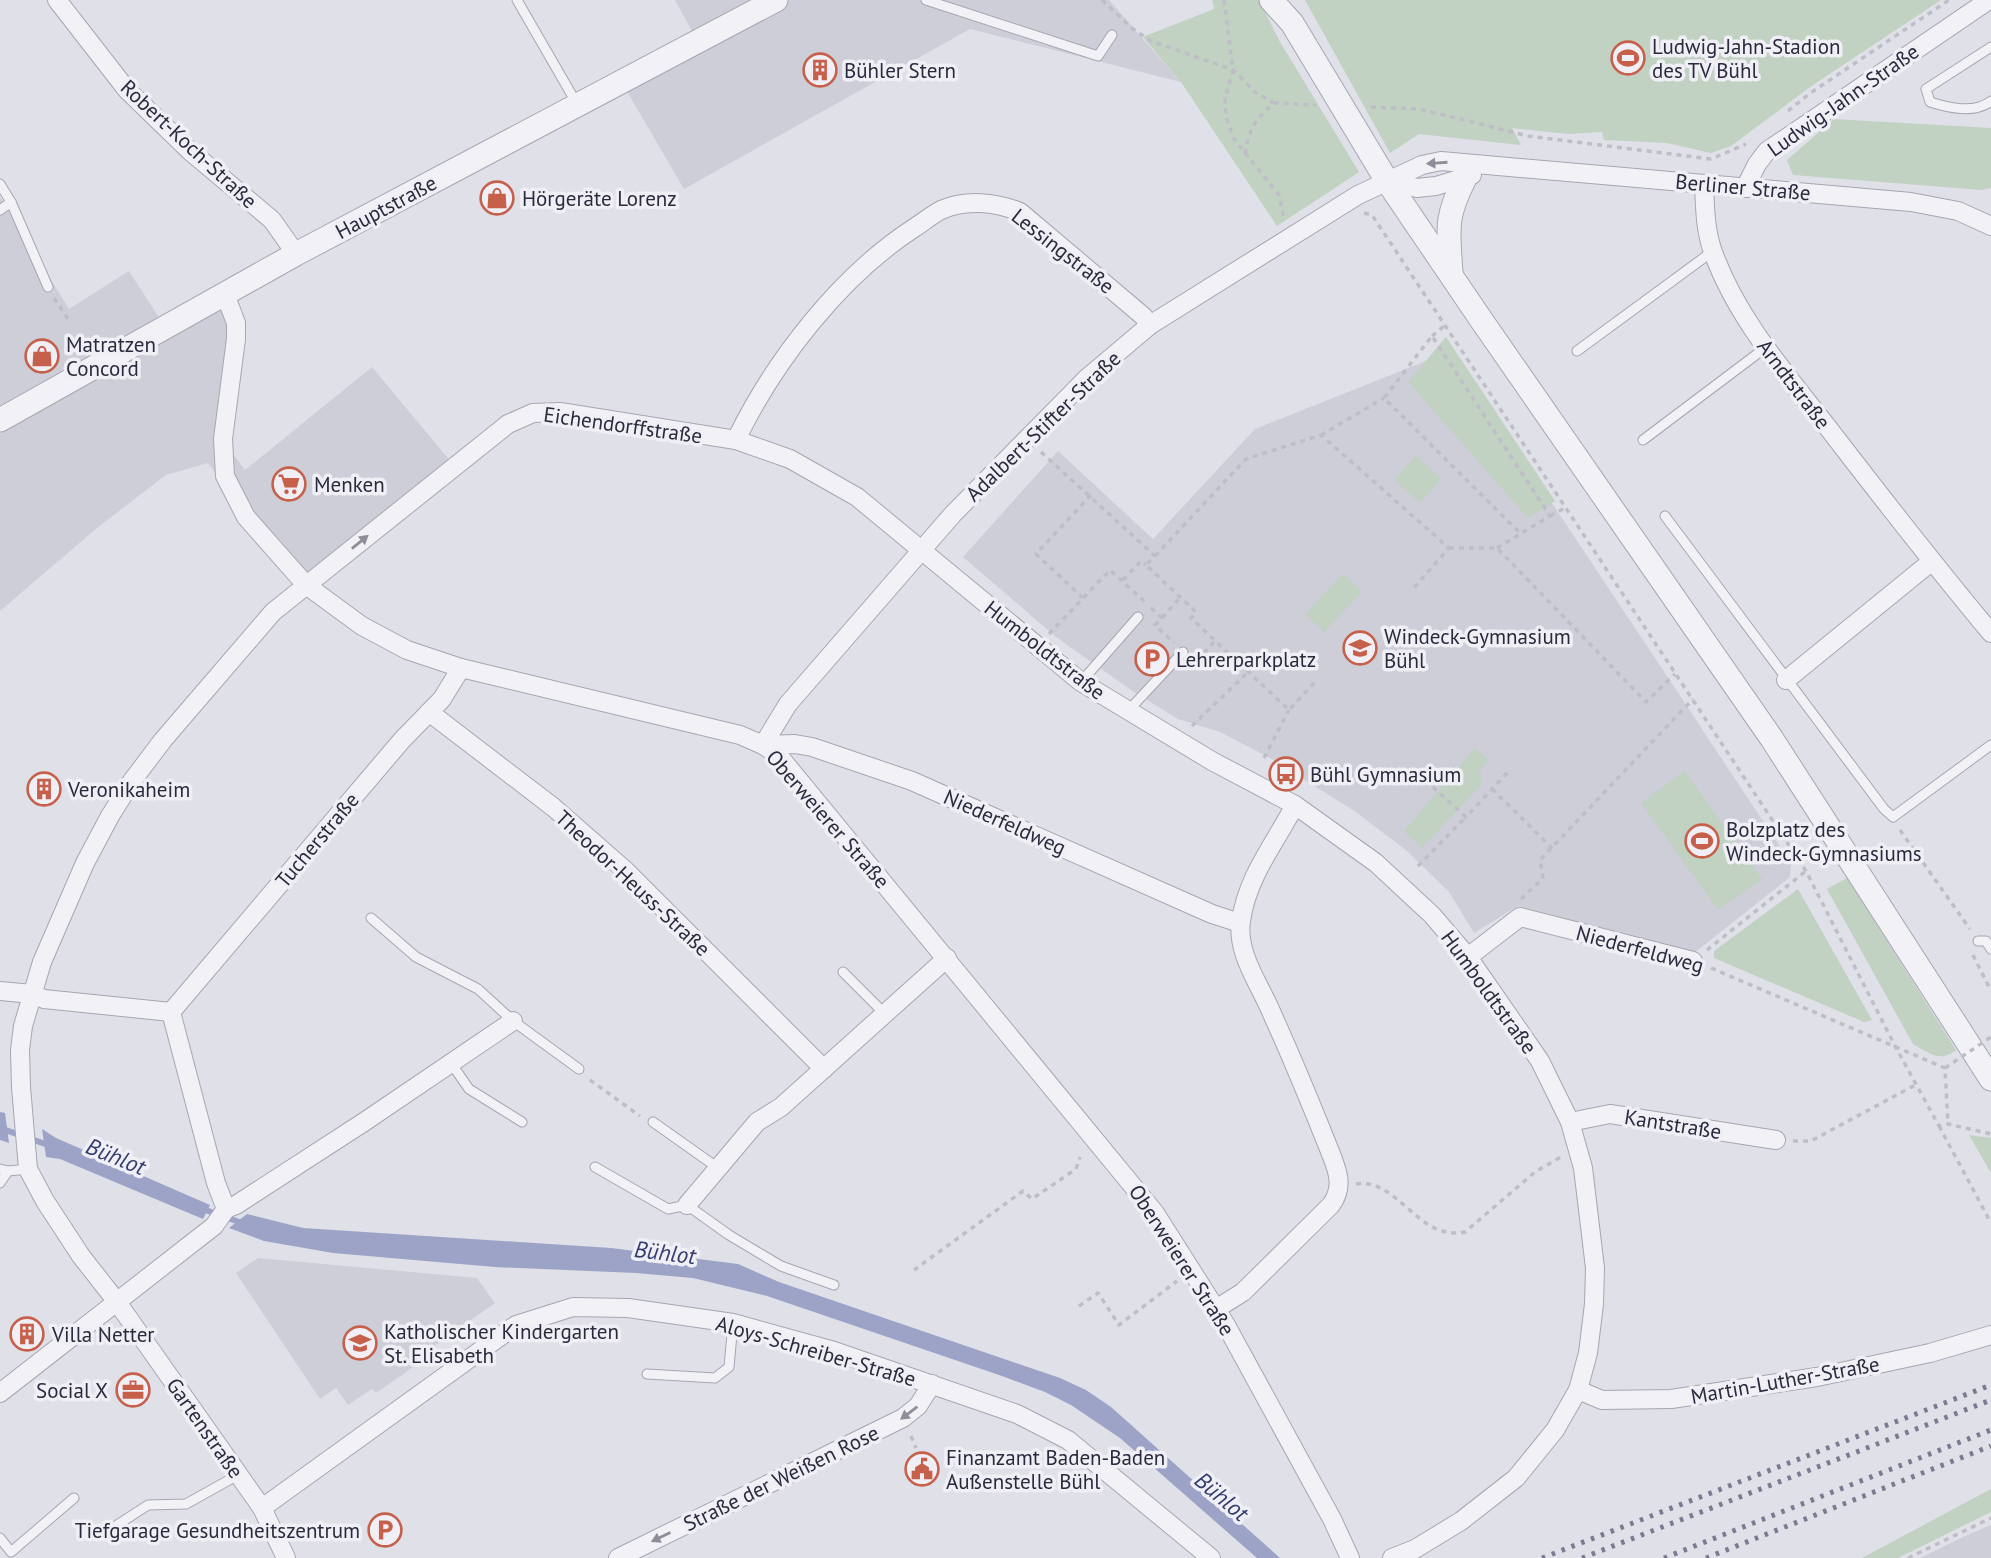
<svg xmlns="http://www.w3.org/2000/svg" width="1991" height="1558" font-family="'PT Sans',sans-serif">
<style>
.built{fill:#ceced9}
.green{fill:#c1d1c2}
.water{fill:#9ca3c6}
.lines{fill:none;stroke-linecap:round;stroke-linejoin:round}
.stream{stroke:#9ca3c6;stroke-width:6}
.service-casing{stroke:#a5a6b2;stroke-width:11}
.minor-casing{stroke:#a5a6b2;stroke-width:20}
.tertiary-casing{stroke:#a5a6b2;stroke-width:25}
.path{stroke:#bebec6;stroke-width:3.5;stroke-dasharray:5 5;stroke-linecap:butt}
.service{stroke:#f2f2f6;stroke-width:9}
.minor{stroke:#f2f2f6;stroke-width:18}
.tertiary{stroke:#f2f2f6;stroke-width:23}
.rail{stroke:#7a7b90;stroke-width:5;stroke-dasharray:3.5 7;stroke-linecap:butt}
.path-bridge{stroke:#bebec6;stroke-width:3.5;stroke-dasharray:5 5;stroke-linecap:butt}
.oneway{fill:#8e8e9a}
.labels{text-anchor:middle;dominant-baseline:central;stroke-width:7;stroke-linejoin:round;paint-order:stroke}
.poi-label{font-size:21px;fill:#292a3e;stroke:#efeff5;text-anchor:start}
.street-label{font-size:21px;fill:#292a3e;stroke:#efeff5}
.water-label{font-size:23px;font-style:italic;fill:#353d70;stroke:#efeff5}
</style>
<rect width="100%" height="100%" fill="#dfe0e8"/>
<!-- built -->
<g class="built">
<polygon points="675,0 1109,0 1181,82 970,29 684,189 625,88 700,46"/>
<polygon points="0,197 69,309 129,271 169,333 239,294 229,449 245,470 372,367 452,463 300,585 208,463 166,475 97,528 0,611"/>
<polygon points="1451,351 1791,863 1790,877 1693,954 1518,906 1474,933 1449,892 1407,851 1356,812 1270,758 1220,732 1178,719 1131,690 1056,637 963,557 1058,451 1153,539 1255,429"/>
<polygon points="258,1258 477,1278 495,1303 417,1358 419,1363 376,1393 372,1389 348,1405 336,1388 320,1399 236,1273"/>
<polygon points="1991,1525 1991,1558 1920,1558 1965,1536"/>
</g>
<!-- green -->
<g class="green">
<polygon points="1212,0 1259,0 1280,42 1359,172 1277,226 1181,82 1143,37 1214,9"/>
<polygon points="1305,0 1941,0 1810,87 1731,146 1711,153 1667,143 1604,140 1602,132 1568,134 1512,128 1521,145 1419,134 1390,153"/>
<polygon points="1834,119 1991,128 1991,188 1982,190 1793,175 1787,160"/>
<polygon points="1446,337 1555,501 1528,518 1408,382"/>
<polygon points="1416,456 1441,479 1420,503 1394,480"/>
<polygon points="1343,574 1362,592 1324,632 1305,614"/>
<polygon points="1475,748 1488,760 1480,771 1482,784 1422,848 1404,831"/>
<polygon points="1685,771 1762,879 1718,910 1641,803"/>
<path d="M1847,878l109,172c-16,13 -27,3 -43,-6l-86,-155z"/>
<polygon points="1798,889 1872,1020 1864,1022 1714,958 1714,951"/>
<polygon points="1969,1135 1991,1138 1991,1173"/>
<polygon points="1991,1489 1991,1512 1898,1558 1862,1558"/>
</g>
<!-- water -->
<g class="water">
<polygon points="0,1112 5,1113 9,1143 0,1140"/>
<polygon points="42,1129 56,1138 210,1205 203,1219 60,1159 46,1157"/>
<polygon points="247,1214 303,1228 611,1248 738,1264 779,1282 1060,1378 1086,1390 1111,1407 1280,1558 1257,1558 1120,1438 1071,1405 1045,1392 1002,1376 767,1296 693,1278 636,1273 495,1267 333,1253 264,1241 229,1228"/>
</g>
<g class="lines">
<!-- stream -->
<g class="stream">
<polyline points="0,1128 51,1146"/>
<polyline points="200,1208 242,1223"/>
</g>
<defs>
<g id="service">
<polyline points="517,0 577,104"/>
<polyline points="926,0 1098,56 1112,35"/>
<path d="M1991,47l-65,42 4,13c19,6 44,12 61,-1"/>
<polyline points="0,184 11,202 0,210"/>
<polyline points="11,202 48,287"/>
<polyline points="1577,351 1713,251"/>
<polyline points="1643,440 1765,348"/>
<polyline points="1665,516 1884,809 1893,817 1991,745"/>
<polyline points="1081,682 1138,617"/>
<polyline points="1127,712 1183,652"/>
<polyline points="371,918 416,957 478,989 513,1021 579,1069"/>
<polyline points="1978,941 1986,941 1991,949"/>
<polyline points="843,972 884,1013"/>
<polyline points="451,1063 469,1089 522,1122"/>
<polyline points="653,1122 718,1168"/>
<polyline points="595,1167 668,1209 687,1205 729,1235 781,1266 834,1285"/>
<polyline points="0,1169 8,1171 28,1169"/>
<polyline points="0,1183 8,1171"/>
<polyline points="647,1374 715,1378 729,1367 733,1323"/>
<polyline points="114,1527 148,1505 186,1504 238,1475"/>
<polyline points="0,1538 11,1552 74,1498"/>
</g>
<g id="minor">
<polyline points="57,0 127,90 190,151 272,220 296,254"/>
<polyline points="1387,181 1417,188 1436,186 1472,175"/>
<path d="M1704,184c1,23 1,46 9,68 24,67 73,122 116,177 53,69 106,137 162,204"/>
<polyline points="1745,188 1757,164 1767,151 1989,0"/>
<polyline points="225,294 236,323 236,339 223,439 225,476 246,517 306,585 362,626 407,650 461,668 740,735 763,745 779,756 1155,1213 1226,1325 1332,1519 1350,1558"/>
<path d="M736,440c38,-79 104,-164 178,-212 9,-6 18,-13 27,-18 25,-11 54,-8 79,2l123,104 7,9"/>
<polyline points="1786,680 1931,562"/>
<polyline points="429,712 553,807 626,871 824,1069"/>
<polyline points="763,745 788,704 953,514 1086,379 1150,325 1358,195 1422,165 1441,161 1911,202 1958,211 1991,226"/>
<polyline points="763,745 795,744 812,747 912,781 1212,914 1240,923"/>
<polyline points="1468,957 1520,917 1693,961"/>
<polyline points="0,991 32,994 44,999 171,1012"/>
<polyline points="1570,1122 1610,1114 1776,1140"/>
<polyline points="687,1205 757,1122 781,1107 947,958"/>
<polyline points="226,1209 216,1183 171,1012 402,740 442,699 461,668"/>
<path d="M1216,1309l27,-17 88,-87c14,-19 6,-36 -2,-56 -18,-45 -36,-89 -56,-133 -12,-30 -37,-62 -32,-95 6,-44 34,-78 54,-116"/>
<polyline points="1578,1390 1602,1400 1671,1399 1817,1377 1930,1353 1991,1335"/>
<polyline points="0,1393 214,1226 226,1209 236,1205 364,1122 513,1021"/>
<polyline points="262,1508 516,1325 573,1307 628,1308 733,1323 834,1351 1017,1414 1068,1440 1211,1558"/>
<polyline points="286,1558 262,1508 117,1302 81,1256 45,1201 28,1169 21,1087 20,1050 23,1026 42,962 85,863 110,816 132,781 163,740 273,612 508,424 533,413 560,412 736,440 790,459 857,497 1081,682 1212,761 1295,805 1376,863 1432,915 1468,957 1540,1061 1570,1122 1583,1168 1595,1268 1594,1304 1588,1353 1578,1390 1555,1430 1516,1478 1461,1521 1415,1549 1392,1558"/>
<polyline points="618,1558 903,1418 918,1406 932,1384"/>
</g>
<g id="tertiary">
<polyline points="1271,0 1292,23 1387,181 1482,321 1772,739 1991,1079"/>
<path d="M1451,272c-3,-44 -6,-54 14,-94"/>
<polyline points="0,420 296,254 776,0"/>
</g>
</defs>
<!-- service casing -->
<use href="#service" class="service-casing"/>
<!-- minor casing -->
<use href="#minor" class="minor-casing"/>
<!-- tertiary casing -->
<use href="#tertiary" class="tertiary-casing"/>
<!-- path -->
<g class="path">
<polyline points="1102,0 1133,29 1151,41 1233,70 1255,92 1274,103"/>
<polyline points="1224,0 1233,70 1225,98 1226,117 1234,139 1279,195 1284,218"/>
<polyline points="1371,107 1420,109 1528,136 1711,159 1746,144"/>
<polyline points="1788,111 1809,94 1949,0"/>
<path d="M1245,154c5,-27 9,-33 29,-51l42,2"/>
<polyline points="1364,213 1372,215 1806,871 1895,1046 1939,1126 1948,1124 1991,1134"/>
<polyline points="54,298 68,319"/>
<polyline points="1432,336 1444,326"/>
<polyline points="1321,435 1384,398"/>
<polyline points="1041,452 1155,556 1146,565 1196,612 1191,618 1289,710 1316,681"/>
<polyline points="1550,516 1565,508"/>
<polyline points="1449,548 1497,548 1646,702 1675,674"/>
<polyline points="1497,548 1550,516 1432,336 1384,398 1521,534"/>
<polyline points="1155,556 1246,459 1321,435 1449,548 1412,590"/>
<polyline points="1123,580 1141,561 1146,565"/>
<polyline points="1083,598 1036,554 1091,495"/>
<polyline points="1151,608 1162,618 1155,625 1174,643"/>
<polyline points="1162,618 1180,598"/>
<polyline points="1049,634 1110,570 1145,602"/>
<polyline points="1197,660 1215,641"/>
<polyline points="1192,726 1248,672"/>
<polyline points="1264,758 1289,710"/>
<polyline points="1433,787 1466,817 1508,772"/>
<polyline points="1492,789 1552,848"/>
<polyline points="1900,830 1970,929"/>
<polyline points="1418,866 1466,817"/>
<polyline points="1521,899 1543,878 1540,860 1693,699"/>
<polyline points="1707,950 1806,871"/>
<polyline points="1973,955 1991,991"/>
<polyline points="1711,968 1945,1068 1948,1124"/>
<polyline points="590,1080 640,1116"/>
<polyline points="1939,1126 1991,1223"/>
<polyline points="1793,1141 1811,1141 1917,1084"/>
<path d="M1356,1184c42,-7 62,58 109,48l70,-60 26,-15"/>
<polyline points="914,1270 1023,1191 1032,1199 1076,1169 1080,1157"/>
<polyline points="1079,1306 1098,1293 1119,1325 1177,1281"/>
<polyline points="911,1436 916,1448"/>
<polyline points="1908,1558 1991,1518"/>
</g>
<!-- service -->
<use href="#service" class="service"/>
<!-- minor -->
<use href="#minor" class="minor"/>
<!-- tertiary -->
<use href="#tertiary" class="tertiary"/>
<!-- rail -->
<g class="rail">
<polyline points="1542,1558 1991,1385"/>
<polyline points="1582,1558 1991,1400"/>
<polyline points="1664,1558 1991,1430"/>
<polyline points="1706,1558 1991,1446"/>
</g>
<!-- path-bridge -->
<polyline class="path-bridge" points="1945,1068 1991,1037"/>
</g>
<!-- one-way arrows -->
<defs><path id="oneway-solid" d="M-6-.8H1V-3.2L6.5 0L1 3.2V.8H-6Z" transform="scale(1.75)"/></defs>
<g class="oneway">
<use href="#oneway-solid" transform="translate(1437 163) rotate(176)"/>
<use href="#oneway-solid" transform="translate(360 542) rotate(-39)"/>
<use href="#oneway-solid" transform="translate(909 1413) rotate(143)"/>
<use href="#oneway-solid" transform="translate(661 1537) rotate(154)"/>
</g>
<!-- icons -->
<defs>
<symbol id="stadium-ring" viewBox="-11 -11 22 22"><circle r="9.5" fill="#efeff5" stroke="#c6604b" stroke-width="1.5"/><path d="M0-5a6.5 5 0 1 0 0 10a6.5 5 0 1 0 0-10ZM-3.5-1.8h7v3.6h-7Z" fill="#c6604b"/></symbol>
<symbol id="building-ring" viewBox="-11 -11 22 22"><circle r="9.5" fill="#efeff5" stroke="#c6604b" stroke-width="1.5"/><path d="M-4-6H4V6H1V3H-1V6H-4ZM-2.5-4.3h1.7v1.8h-1.7ZM.8-4.3h1.7v1.8H.8ZM-2.5-1h1.7V.8h-1.7ZM.8-1h1.7V.8H.8Z" fill="#c6604b"/></symbol>
<symbol id="shop-ring" viewBox="-11 -11 22 22"><circle r="9.5" fill="#efeff5" stroke="#c6604b" stroke-width="1.5"/><path d="M-5-2.5h2.3a2.7 3.5 0 0 1 5.4 0H5L5.5 6h-11ZM-1.5-2.5h3a1.5 2.3 0 0 0-3 0Z" fill="#c6604b"/></symbol>
<symbol id="supermarket-ring" viewBox="-11 -11 22 22"><circle r="9.5" fill="#efeff5" stroke="#c6604b" stroke-width="1.5"/><path d="M-6-5.5h2.5l.6 2H6L4.5 2H-2.5L-4.4-4H-6ZM-1.5 3.2a1.3 1.3 0 1 0 .1 0ZM3 3.2a1.3 1.3 0 1 0 .1 0Z" fill="#c6604b"/></symbol>
<symbol id="school-ring" viewBox="-11 -11 22 22"><circle r="9.5" fill="#efeff5" stroke="#c6604b" stroke-width="1.5"/><path d="M0-5L7-2L0 1L-7-2ZM-4 1L0 2.5L4 1V4Q0 6-4 4Z" fill="#c6604b"/></symbol>
<symbol id="parking-ring" viewBox="-11 -11 22 22"><circle r="9.5" fill="#efeff5" stroke="#c6604b" stroke-width="1.5"/><path d="M-3.5-5.5H1a3.5 3.5 0 0 1 0 7H-1V5.5H-3.5ZM-1-3.4V-.6H.8a1.4 1.4 0 0 0 0-2.8Z" fill="#c6604b"/></symbol>
<symbol id="bus-ring" viewBox="-11 -11 22 22"><circle r="9.5" fill="#efeff5" stroke="#c6604b" stroke-width="1.5"/><path d="M-5-6H5V4H4V6H2V4H-2V6H-4V4H-5ZM-3.5-4V0h7V-4ZM-3.5 1.2v1.5H-2V1.2ZM2 1.2v1.5H3.5V1.2Z" fill="#c6604b"/></symbol>
<symbol id="office-ring" viewBox="-11 -11 22 22"><circle r="9.5" fill="#efeff5" stroke="#c6604b" stroke-width="1.5"/><path d="M-6-3h4V-5.5h4V-3h4V5H-6ZM-1-4.5V-3h2v-1.5ZM-6 0V1H6V0Z" fill="#c6604b"/></symbol>
<symbol id="civic-ring" viewBox="-11 -11 22 22"><circle r="9.5" fill="#efeff5" stroke="#c6604b" stroke-width="1.5"/><path d="M-.6-6.5H3V-4.5H.6V-3L4-1V1h2V6H-6V1h2V-1L-.6-3ZM-1.2 2.5V6h2.4V2.5Z" fill="#c6604b"/></symbol>
</defs>
<g fill-rule="evenodd">
<use href="#stadium-ring" x="1609" y="39" width="38" height="38"/>
<use href="#building-ring" x="801" y="51" width="38" height="38"/>
<use href="#shop-ring" x="478" y="179" width="38" height="38"/>
<use href="#shop-ring" x="23" y="337" width="38" height="38"/>
<use href="#supermarket-ring" x="270" y="465" width="38" height="38"/>
<use href="#school-ring" x="1341" y="629" width="38" height="38"/>
<use href="#parking-ring" x="1133" y="640" width="38" height="38"/>
<use href="#bus-ring" x="1267" y="755" width="38" height="38"/>
<use href="#building-ring" x="25" y="770" width="38" height="38"/>
<use href="#stadium-ring" x="1683" y="822" width="38" height="38"/>
<use href="#building-ring" x="8" y="1315" width="38" height="38"/>
<use href="#school-ring" x="341" y="1324" width="38" height="38"/>
<use href="#office-ring" x="114" y="1371" width="38" height="38"/>
<use href="#civic-ring" x="903" y="1450" width="38" height="38"/>
<use href="#parking-ring" x="366" y="1511" width="38" height="38"/>
</g>
<g class="labels">
<!-- poi labels -->
<g class="poi-label">
<text x="1652" y="46">Ludwig-Jahn-Stadion<tspan x="1652" dy="24">des TV Bühl</tspan></text>
<text x="844" y="70">Bühler Stern</text>
<text x="522" y="198">Hörgeräte Lorenz</text>
<text x="66" y="344">Matratzen<tspan x="66" dy="24">Concord</tspan></text>
<text x="314" y="484">Menken</text>
<text x="1384" y="636">Windeck-Gymnasium<tspan x="1384" dy="24">Bühl</tspan></text>
<text x="1176" y="659">Lehrerparkplatz</text>
<text x="1310" y="774">Bühl Gymnasium</text>
<text x="68" y="789">Veronikaheim</text>
<text x="1726" y="829">Bolzplatz des<tspan x="1726" dy="24">Windeck-Gymnasiums</tspan></text>
<text x="384" y="1331">Katholischer Kindergarten<tspan x="384" dy="24">St. Elisabeth</tspan></text>
<text x="52" y="1334">Villa Netter</text>
<text x="108" y="1390" text-anchor="end">Social X</text>
<text x="946" y="1457">Finanzamt Baden-Baden<tspan x="946" dy="24">Außenstelle Bühl</tspan></text>
<text x="360" y="1530" text-anchor="end">Tiefgarage Gesundheitszentrum</text>
</g>
<!-- street labels -->
<g class="street-label">
<text transform="translate(1843 100) rotate(-35)">Ludwig-Jahn-Straße</text>
<text transform="translate(189 144) rotate(43)">Robert-Koch-Straße</text>
<text transform="translate(1743 187) rotate(5)">Berliner Straße</text>
<text transform="translate(386 207) rotate(-28)">Hauptstraße</text>
<text transform="translate(1063 251) rotate(38)">Lessingstraße</text>
<text transform="translate(1794 384) rotate(53)">Arndtstraße</text>
<text transform="translate(623 425) rotate(8)">Eichendorffstraße</text>
<text transform="translate(1043 426) rotate(-44)">Adalbert-Stifter-Straße</text>
<text transform="translate(1045 650) rotate(38)">Humboldtstraße</text>
<text transform="translate(828 819) rotate(49)">Oberweierer Straße</text>
<text transform="translate(1005 822) rotate(24)">Niederfeldweg</text>
<text transform="translate(317 840) rotate(-50)">Tucherstraße</text>
<text transform="translate(633 883) rotate(43)">Theodor-Heuss-Straße</text>
<text transform="translate(1640 949) rotate(15)">Niederfeldweg</text>
<text transform="translate(1489 992) rotate(54)">Humboldtstraße</text>
<text transform="translate(1673 1124) rotate(9)">Kantstraße</text>
<text transform="translate(1182 1260) rotate(57)">Oberweierer Straße</text>
<text transform="translate(816 1351) rotate(16)">Aloys-Schreiber-Straße</text>
<text transform="translate(1785 1380) rotate(-10)">Martin-Luther-Straße</text>
<text transform="translate(205 1428) rotate(55)">Gartenstraße</text>
<text transform="translate(781 1478) rotate(-26)">Straße der Weißen Rose</text>
</g>
<!-- water labels -->
<g class="water-label">
<text transform="translate(116 1156) rotate(22)">Bühlot</text>
<text transform="translate(665 1252) rotate(7)">Bühlot</text>
<text transform="translate(1222 1496) rotate(40)">Bühlot</text>
</g>
</g>
</svg>
